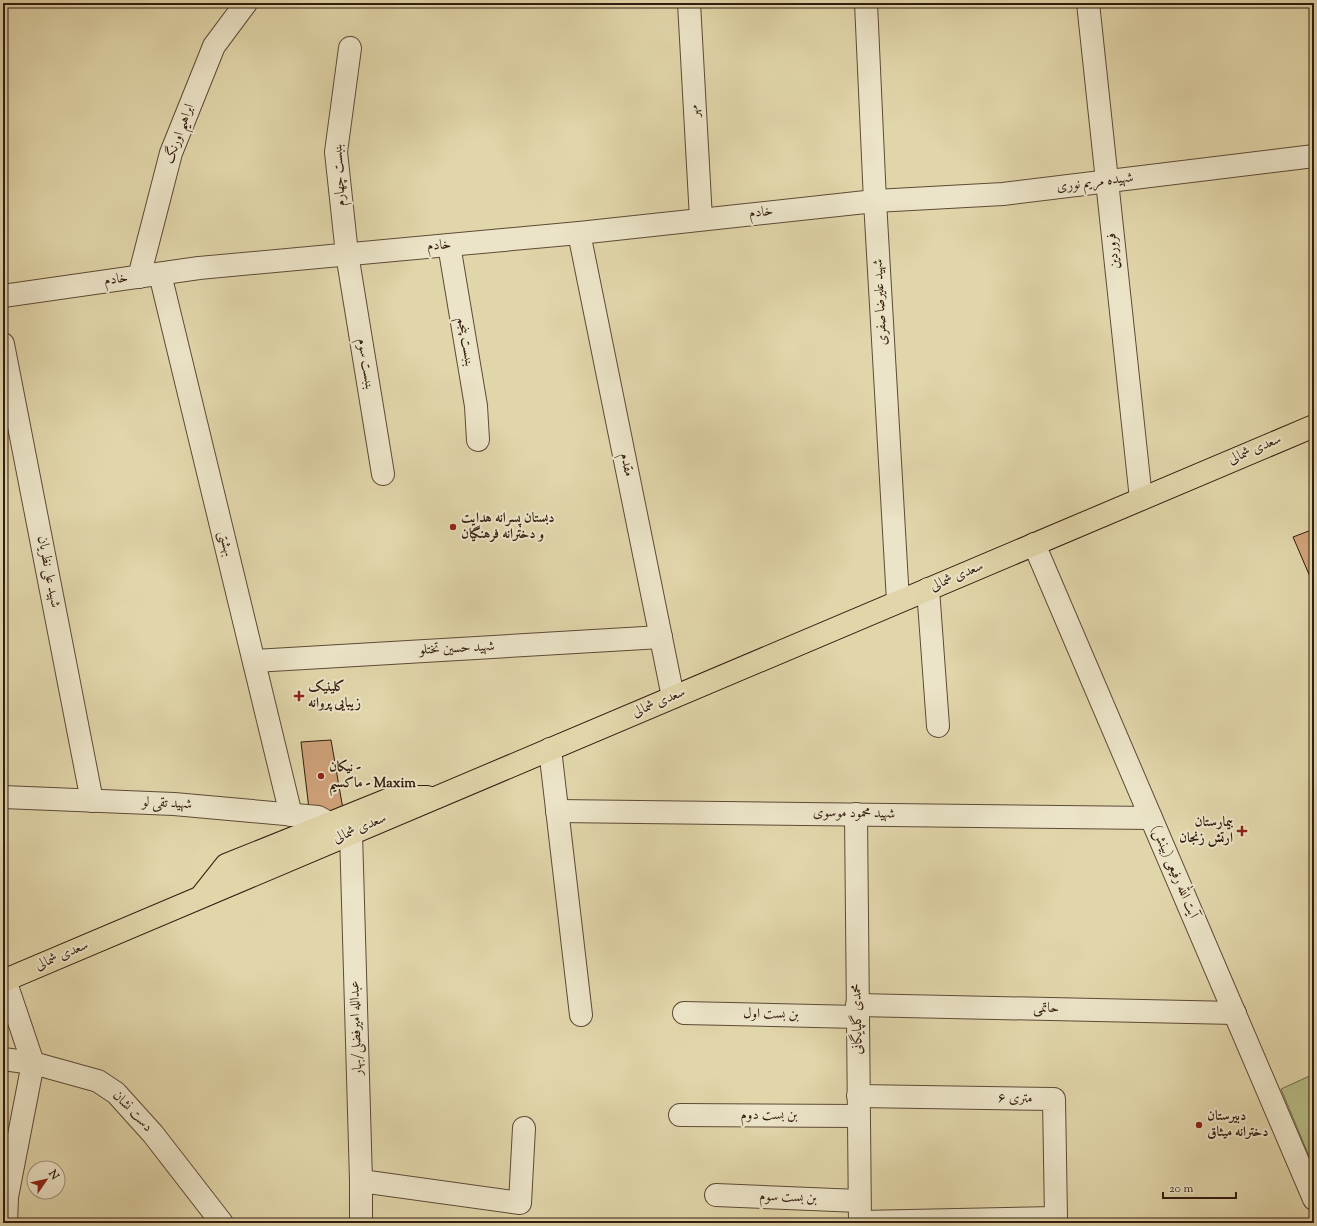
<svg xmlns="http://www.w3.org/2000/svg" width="1317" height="1226" font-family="'Sorts Mill Goudy',Amiri,serif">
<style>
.green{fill:#b6bd86;stroke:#746c4a}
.building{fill:#d0a37a;stroke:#331c0f}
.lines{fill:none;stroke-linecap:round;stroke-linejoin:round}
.minor-casing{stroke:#5e4a36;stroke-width:24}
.major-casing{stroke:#331c0f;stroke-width:24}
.minor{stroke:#ece4c8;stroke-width:22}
.major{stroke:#e1d6aa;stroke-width:22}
.poi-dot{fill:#8f2418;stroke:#ece4c8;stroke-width:1.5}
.labels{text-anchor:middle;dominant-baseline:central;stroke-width:4;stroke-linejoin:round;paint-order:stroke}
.street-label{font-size:14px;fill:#331c0f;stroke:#ece4c8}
.poi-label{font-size:14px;font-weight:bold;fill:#331c0f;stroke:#ece4c8;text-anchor:start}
</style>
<rect width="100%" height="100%" fill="#e1d6aa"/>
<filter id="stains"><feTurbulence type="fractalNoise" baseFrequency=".005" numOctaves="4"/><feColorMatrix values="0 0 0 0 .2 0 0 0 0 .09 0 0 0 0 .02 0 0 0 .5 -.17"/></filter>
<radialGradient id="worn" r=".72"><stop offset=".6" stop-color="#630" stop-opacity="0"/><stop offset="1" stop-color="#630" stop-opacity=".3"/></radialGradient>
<!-- green -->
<polygon class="green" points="1314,1074 1314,1168 1281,1089"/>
<!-- building -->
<g class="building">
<polygon points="1314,529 1314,586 1293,537"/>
<polygon points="331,740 344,815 309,809 301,742"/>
</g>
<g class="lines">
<defs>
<g id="minor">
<polyline points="689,3 701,219"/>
<polyline points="866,3 875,201 898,601"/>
<polyline points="1088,3 1141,499"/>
<polyline points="350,48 336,152 347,254 383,474"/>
<polyline points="579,233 673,697"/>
<polyline points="449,245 476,406 478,440"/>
<polyline points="160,274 291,815"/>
<polyline points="139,277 171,153 214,46 246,3"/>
<polyline points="3,296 199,268 579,233 875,201 1003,194 1314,156"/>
<polyline points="3,344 92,801"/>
<polyline points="1034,544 1314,1199"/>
<polyline points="928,589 938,726"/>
<polyline points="254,661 661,637"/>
<polyline points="550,749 581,1015"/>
<polyline points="3,797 174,804 318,817 329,823"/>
<polyline points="557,811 1151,818"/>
<polyline points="856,814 860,1223"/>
<polyline points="351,833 361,1181 361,1223"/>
<polyline points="5,980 33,1063 7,1197 6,1223"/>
<polyline points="857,1005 1235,1013"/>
<polyline points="684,1013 858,1017"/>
<polyline points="3,1059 33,1063 98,1081 116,1093 153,1134 222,1223"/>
<polyline points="858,1096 1054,1099 1056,1218 860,1222"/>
<polyline points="680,1115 858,1116"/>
<polyline points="361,1181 520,1203 524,1128"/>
<polyline points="716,1195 859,1201"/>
</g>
<g id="major">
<polyline points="203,894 226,865 395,797 427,797"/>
<polyline points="3,981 1314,426"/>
</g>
</defs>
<!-- minor casing -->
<use href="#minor" class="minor-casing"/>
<!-- major casing -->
<use href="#major" class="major-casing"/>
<!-- minor -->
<use href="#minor" class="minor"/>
<!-- major -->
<use href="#major" class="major"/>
</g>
<!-- markers -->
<g class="poi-dot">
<circle cx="453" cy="527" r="4"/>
<path d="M297 690h4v4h4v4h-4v4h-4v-4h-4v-4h4z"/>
<circle cx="321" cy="776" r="4"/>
<path d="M1240 825h4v4h4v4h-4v4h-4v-4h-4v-4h4z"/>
<circle cx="1199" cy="1125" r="4"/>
</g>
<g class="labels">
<!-- street labels -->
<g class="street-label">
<text transform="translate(695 111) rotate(-93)">مهر</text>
<text transform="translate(180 134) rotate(-70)">ابراهیم اورنگ</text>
<text transform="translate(340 175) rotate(-93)">بنبست چهارم</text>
<text transform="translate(1095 183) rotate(-7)">شهیده مریم نوری</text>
<text transform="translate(761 213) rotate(-6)">خادم</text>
<text transform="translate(439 246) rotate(-5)">خادم</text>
<text transform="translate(1114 251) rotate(-96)">فروردین</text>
<text transform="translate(116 280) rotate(-8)">خادم</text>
<text transform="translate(881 302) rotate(-93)">شهید علیرضا صفری</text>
<text transform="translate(465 342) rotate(81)">بنبست پنجم</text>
<text transform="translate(365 364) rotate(81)">بنبست سوم</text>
<text transform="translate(1255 450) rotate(-23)">سعدی شمالی</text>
<text transform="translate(626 465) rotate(78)">مقدم</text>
<text transform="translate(225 544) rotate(76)">بهشتی</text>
<text transform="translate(48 572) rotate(79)">شهید علی نظریان</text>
<text transform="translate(957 577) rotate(-23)">سعدی شمالی</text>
<text transform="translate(457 649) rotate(-3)">شهید حسین تختلو</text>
<text transform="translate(659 703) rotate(-23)">سعدی شمالی</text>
<text transform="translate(167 804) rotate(3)">شهید تقی لو</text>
<text transform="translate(854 814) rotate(1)">شهید محمود موسوی</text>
<text transform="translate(360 829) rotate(-23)">سعدی شمالی</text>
<text transform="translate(1174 872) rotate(67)">آیت الله رفیعی (بینش)</text>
<text transform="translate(62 956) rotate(-23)">سعدی شمالی</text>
<text transform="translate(1046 1009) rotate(1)">حاتمی</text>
<text transform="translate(771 1015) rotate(1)">بن بست اول</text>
<text transform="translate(858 1019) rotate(-91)">محمدی گلپایگانی</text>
<text transform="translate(357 1028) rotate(-92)">عبدالله امیرفضلی/بهار</text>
<text transform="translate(1015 1099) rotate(1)">۶ متری</text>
<text transform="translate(132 1112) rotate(46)">دست نشان</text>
<text x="769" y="1116">بن بست دوم</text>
<text transform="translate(788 1198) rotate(2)">بن بست سوم</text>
</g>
<!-- poi labels -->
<g class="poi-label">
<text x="461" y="519">دبستان پسرانه هدایت<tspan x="461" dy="16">و دخترانه فرهنگیان</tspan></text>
<text x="308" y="688">کلینیک<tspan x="308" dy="16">زیبایی پروانه</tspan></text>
<text x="329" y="768">نیکان -<tspan x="329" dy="16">ماکسیم - Maxim</tspan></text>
<text x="1233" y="823" text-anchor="end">بیمارستان<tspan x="1233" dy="16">ارتش زنجان</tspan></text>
<text x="1207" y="1117">دبیرستان<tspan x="1207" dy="16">دخترانه میثاق</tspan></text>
</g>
</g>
<!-- margin -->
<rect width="1317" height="1226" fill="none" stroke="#e1d6aa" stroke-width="16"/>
<rect x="4" y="4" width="1309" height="1218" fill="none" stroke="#331c0f" stroke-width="2"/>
<rect x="8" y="8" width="1301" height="1210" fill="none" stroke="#331c0f"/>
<!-- north arrow -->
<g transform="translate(46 1180) rotate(56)"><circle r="19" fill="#ece4c8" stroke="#a2947e"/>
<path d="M0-3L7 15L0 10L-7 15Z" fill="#8f2418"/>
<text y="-6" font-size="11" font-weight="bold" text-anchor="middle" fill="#331c0f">N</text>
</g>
<!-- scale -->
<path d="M1163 1192v6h73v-6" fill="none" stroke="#331c0f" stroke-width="2"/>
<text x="1169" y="1192" font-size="12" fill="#331c0f" stroke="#ece4c8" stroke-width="3" paint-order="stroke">20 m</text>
<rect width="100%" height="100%" filter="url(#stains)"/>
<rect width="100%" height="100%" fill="url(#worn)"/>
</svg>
